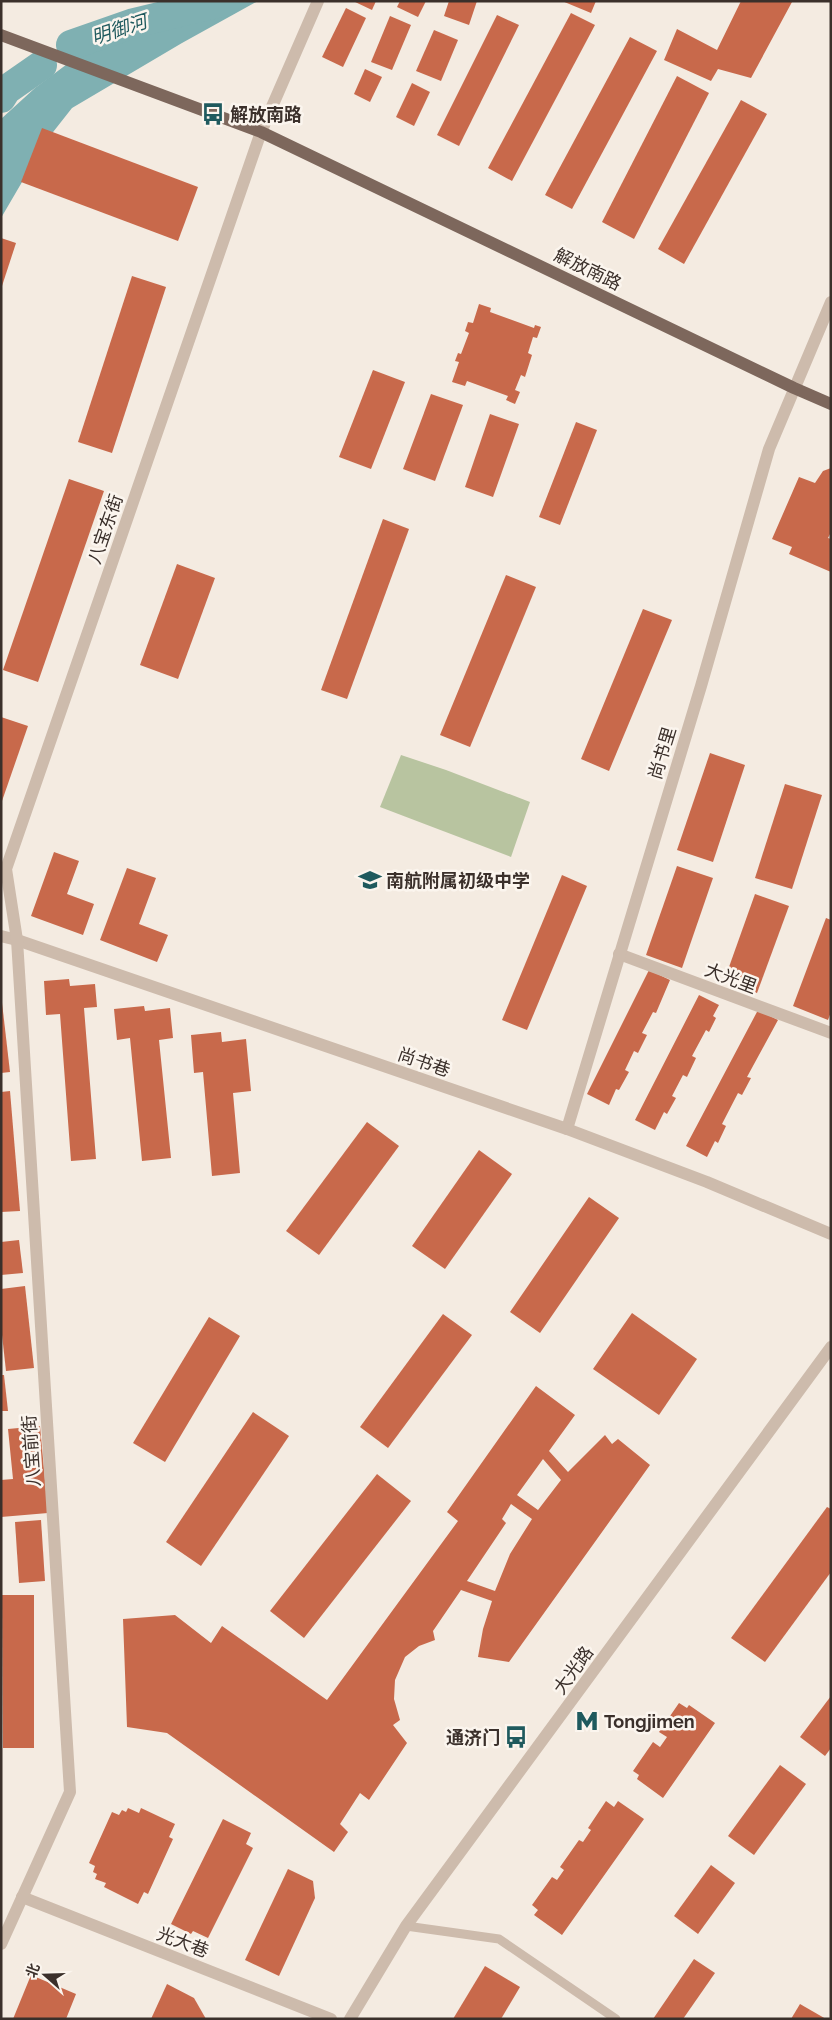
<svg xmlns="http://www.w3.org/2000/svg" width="832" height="2020" font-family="Raleway,'Noto Sans SC',sans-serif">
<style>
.green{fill:#b8c4a0}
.water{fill:#7fb0b2}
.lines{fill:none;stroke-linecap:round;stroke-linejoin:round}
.river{stroke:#7fb0b2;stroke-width:30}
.building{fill:#c8694b;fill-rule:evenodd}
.service{stroke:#cdbbac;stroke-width:9}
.minor{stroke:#cdbbac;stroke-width:12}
.tertiary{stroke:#cdbbac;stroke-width:12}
.primary{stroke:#7d675c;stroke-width:12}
.labels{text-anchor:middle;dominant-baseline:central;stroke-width:5;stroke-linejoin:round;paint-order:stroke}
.poi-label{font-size:18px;font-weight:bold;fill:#3b302b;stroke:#fbf5ee;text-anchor:start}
.street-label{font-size:18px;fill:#3b302b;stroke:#fbf5ee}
.water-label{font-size:19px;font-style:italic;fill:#1f5a5e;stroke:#fbf5ee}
</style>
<rect width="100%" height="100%" fill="#f4ebe1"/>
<!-- green -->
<polygon class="green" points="401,755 446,770 530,802 511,857 380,807"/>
<!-- water -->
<polygon class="water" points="197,1 258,1 182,43 72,108 46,141 1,218 1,119 35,88 98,41 127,26 168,15"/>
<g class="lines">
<!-- river -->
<g class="river">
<polyline points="71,45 134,23 226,1"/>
<polyline points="1,98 6,90 42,65"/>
</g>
</g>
<!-- building -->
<g class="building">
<polygon points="353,1 376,1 372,10"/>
<polygon points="400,1 426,1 418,17 397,7"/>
<polygon points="449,1 477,1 469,25 444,16"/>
<polygon points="562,1 596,1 591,13"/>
<polygon points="741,1 792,2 751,78 718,69 711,81 664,60 677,29 717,50"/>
<polygon points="346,8 366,18 343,67 322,57"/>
<polygon points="571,13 595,25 512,181 488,168"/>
<polygon points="497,15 519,25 459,146 437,135"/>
<polygon points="390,16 411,25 392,70 371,62"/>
<polygon points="434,30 458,40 441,81 416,71"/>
<polygon points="630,37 657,51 572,209 545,195"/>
<polygon points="365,69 382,77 370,102 354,94"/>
<polygon points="677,76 709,93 634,239 602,222"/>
<polygon points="412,83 430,92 414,126 396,117"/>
<polygon points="741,100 767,114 684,264 658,249"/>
<polygon points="42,128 198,187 178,241 21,182"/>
<polygon points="1,238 16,243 2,286 1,286"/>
<polygon points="132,276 166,287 112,453 78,442"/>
<polygon points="479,304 491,308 490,312 534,328 535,325 541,327 537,338 533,337 528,353 532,355 525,377 521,375 515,390 520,392 515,404 506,400 508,396 467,381 465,386 452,382 459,362 455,361 458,353 461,354 469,333 465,331 468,322 473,323"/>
<polygon points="373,370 405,382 371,469 339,457"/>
<polygon points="431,394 463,405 435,481 403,469"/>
<polygon points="490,414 519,424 493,497 465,487"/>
<polygon points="576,422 597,430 560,525 539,517"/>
<polygon points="831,468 831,532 828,538 831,539 831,572 789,554 792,547 772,539 799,477 815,483 823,471"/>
<polygon points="69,479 104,491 38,682 3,670"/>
<polygon points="383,519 409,529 347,699 321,690"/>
<polygon points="177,564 215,578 178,679 140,665"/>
<polygon points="506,575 536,587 470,747 440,735"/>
<polygon points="643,609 672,620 609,771 581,759"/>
<polygon points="1,717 28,726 2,801 1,801"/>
<polygon points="710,753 745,765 713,862 677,850"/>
<polygon points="785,784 822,795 792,889 755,878"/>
<polygon points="54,852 79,861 67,894 94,904 83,935 31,916"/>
<polygon points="677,866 713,878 682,968 646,955"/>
<polygon points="127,868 156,878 139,924 168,935 157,962 100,940"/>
<polygon points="562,875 587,886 527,1030 502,1020"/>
<polygon points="755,894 789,906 757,993 724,981"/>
<polygon points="826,918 831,920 831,1012 828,1020 793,1006"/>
<polygon points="649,970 670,980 656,1013 653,1012 642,1033 647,1035 638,1053 634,1051 625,1070 629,1072 619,1090 616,1089 609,1105 587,1094"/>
<polygon points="69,979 70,986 95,984 97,1007 84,1008 96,1159 71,1161 60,1014 46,1015 44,981"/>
<polygon points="1,994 10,1072 1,1073"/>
<polygon points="699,995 719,1005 713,1016 716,1018 709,1032 706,1030 692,1056 696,1058 687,1077 683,1075 672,1096 676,1098 667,1114 664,1112 655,1130 635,1120"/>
<polygon points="144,1006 145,1011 170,1008 173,1038 159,1040 171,1158 142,1161 130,1038 117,1040 114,1009"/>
<polygon points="758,1010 778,1020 747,1077 751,1078 742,1095 738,1093 722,1124 726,1126 718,1143 715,1141 707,1157 686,1146"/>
<polygon points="221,1032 222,1042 246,1039 251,1091 233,1093 240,1173 212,1176 203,1072 194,1073 191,1035"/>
<polygon points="10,1091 20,1211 1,1212 1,1092"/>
<polygon points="367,1122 399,1146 319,1255 286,1231"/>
<polygon points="479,1150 512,1174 445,1269 412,1246"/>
<polygon points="589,1197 619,1218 540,1333 510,1312"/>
<polygon points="19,1240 23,1273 1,1275 1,1242"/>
<polygon points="25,1286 34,1368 6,1371 1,1326 1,1289"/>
<polygon points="632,1313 697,1359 659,1415 593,1369"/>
<polygon points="443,1314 472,1335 388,1448 360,1427"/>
<polygon points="209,1317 240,1336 165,1462 133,1443"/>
<polygon points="1,1375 4,1375 8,1411 1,1411"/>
<path d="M536,1386l39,29 -26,36 19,21 37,-37 7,9 6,-5 32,26 -141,197 -31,-5 5,-28 9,-28 -31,-11 -28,41 2,9 -16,6 -14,11 -10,23 -1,19 6,21 -7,5 14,18 -38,57 -9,-7 -20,31 8,8 -14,20 -167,-119 -40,-6 -4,-108 52,-4 36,28 11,-17 105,74 131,-179 -11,-9zM543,1459l18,21 -23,30 -21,-15zM511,1504l21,15 -22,35 -15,37 -28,-10 39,-58 -4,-4z"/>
<polygon points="253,1412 289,1436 201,1566 166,1542"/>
<polygon points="40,1426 48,1513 1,1517 1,1480 13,1479 8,1429"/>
<polygon points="377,1474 411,1501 304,1638 270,1611"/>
<polygon points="827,1507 831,1509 831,1572 765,1662 731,1638"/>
<polygon points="41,1520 45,1581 19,1583 15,1522"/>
<polygon points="2,1595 34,1595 34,1748 3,1748"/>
<polygon points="831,1696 831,1748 825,1756 800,1737"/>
<polygon points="679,1703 687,1708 689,1705 715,1723 663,1798 637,1779 639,1775 633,1771 653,1742 660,1747 667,1737 659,1732"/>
<polygon points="780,1765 806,1784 754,1855 728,1836"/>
<polygon points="606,1801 614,1807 618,1801 644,1819 562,1935 534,1915 538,1910 532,1905 552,1877 557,1880 564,1870 560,1867 579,1840 583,1842 591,1830 588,1828"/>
<polygon points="128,1808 139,1813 141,1808 175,1824 169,1837 173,1839 148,1894 144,1892 138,1904 104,1887 106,1883 95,1879 97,1874 93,1872 95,1866 89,1863 112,1812 119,1815 122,1810 126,1812"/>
<polygon points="223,1819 251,1833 246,1844 253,1848 208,1938 193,1931 191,1934 171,1924"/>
<polygon points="711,1865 735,1883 698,1934 674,1916"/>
<polygon points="288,1869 313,1881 315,1898 279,1976 245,1960"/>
<polygon points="694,1959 715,1973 683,2019 653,2019"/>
<polygon points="485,1966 520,1987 501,2019 453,2019"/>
<polygon points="31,1975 76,1994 66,2019 13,2019"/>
<polygon points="167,1984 194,1998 206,2019 151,2019"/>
<polygon points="800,2004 826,2019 791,2019"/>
</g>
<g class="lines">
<!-- service -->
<polyline class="service" points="406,1926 499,1939 616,2019"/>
<!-- minor -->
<g class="minor">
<polyline points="1,936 17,940 567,1129 707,1182 831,1234"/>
<polyline points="619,954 831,1033"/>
<polyline points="567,1129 701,686 769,449 831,302"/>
<polyline points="22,1897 331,2019"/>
<polyline points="1,1944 70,1792 17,940 6,869 261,132 318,1"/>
</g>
<!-- tertiary -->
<polyline class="tertiary" points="350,2019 406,1926 831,1347"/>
<!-- primary -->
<polyline class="primary" points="1,35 261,132 794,388 831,404"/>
</g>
<!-- icons -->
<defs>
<symbol id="bus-bare" viewBox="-9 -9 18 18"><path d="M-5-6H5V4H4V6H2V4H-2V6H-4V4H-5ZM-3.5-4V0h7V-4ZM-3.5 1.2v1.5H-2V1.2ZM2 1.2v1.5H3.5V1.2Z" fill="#1f5a5e" stroke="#fbf5ee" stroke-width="2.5" paint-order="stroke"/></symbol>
<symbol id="school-bare" viewBox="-9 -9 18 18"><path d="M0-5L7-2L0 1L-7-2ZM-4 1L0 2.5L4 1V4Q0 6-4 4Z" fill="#1f5a5e" stroke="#fbf5ee" stroke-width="2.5" paint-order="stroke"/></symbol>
<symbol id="metro-bare" viewBox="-9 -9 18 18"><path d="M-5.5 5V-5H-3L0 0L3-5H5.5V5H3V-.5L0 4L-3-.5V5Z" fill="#1f5a5e" stroke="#fbf5ee" stroke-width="2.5" paint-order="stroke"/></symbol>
</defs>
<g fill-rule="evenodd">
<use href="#bus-bare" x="197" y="98" width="32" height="32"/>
<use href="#school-bare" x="354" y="864" width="32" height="32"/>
<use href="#metro-bare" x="571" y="1705" width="32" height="32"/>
<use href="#bus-bare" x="500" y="1721" width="32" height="32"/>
</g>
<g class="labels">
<!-- poi labels -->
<g class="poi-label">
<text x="230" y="114">解放南路</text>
<text x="386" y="880">南航附属初级中学</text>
<text x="604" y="1721">Tongjimen</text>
<text x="500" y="1737" text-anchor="end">通济门</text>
</g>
<!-- street labels -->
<g class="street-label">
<text transform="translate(588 269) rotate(26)">解放南路</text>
<text transform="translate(105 529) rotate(-71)">八宝东街</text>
<text transform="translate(662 753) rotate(-73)">尚书里</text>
<text transform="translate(731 978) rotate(21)">大光里</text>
<text transform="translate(424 1062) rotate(19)">尚书巷</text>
<text transform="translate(31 1451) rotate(-94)">八宝前街</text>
<text transform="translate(573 1670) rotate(-54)">大光路</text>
<text transform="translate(183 1942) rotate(21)">光大巷</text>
</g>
<!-- water labels -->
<g class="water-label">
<text transform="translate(119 29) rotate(-18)">明御河</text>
</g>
</g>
<!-- border -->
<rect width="832" height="2020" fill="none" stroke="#3b302b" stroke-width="5"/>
<!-- north arrow -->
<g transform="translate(45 1975) rotate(290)" stroke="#fbf5ee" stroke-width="4" paint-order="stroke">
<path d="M0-4L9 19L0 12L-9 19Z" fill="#3b302b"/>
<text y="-8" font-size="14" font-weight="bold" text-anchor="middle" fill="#3b302b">北</text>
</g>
</svg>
